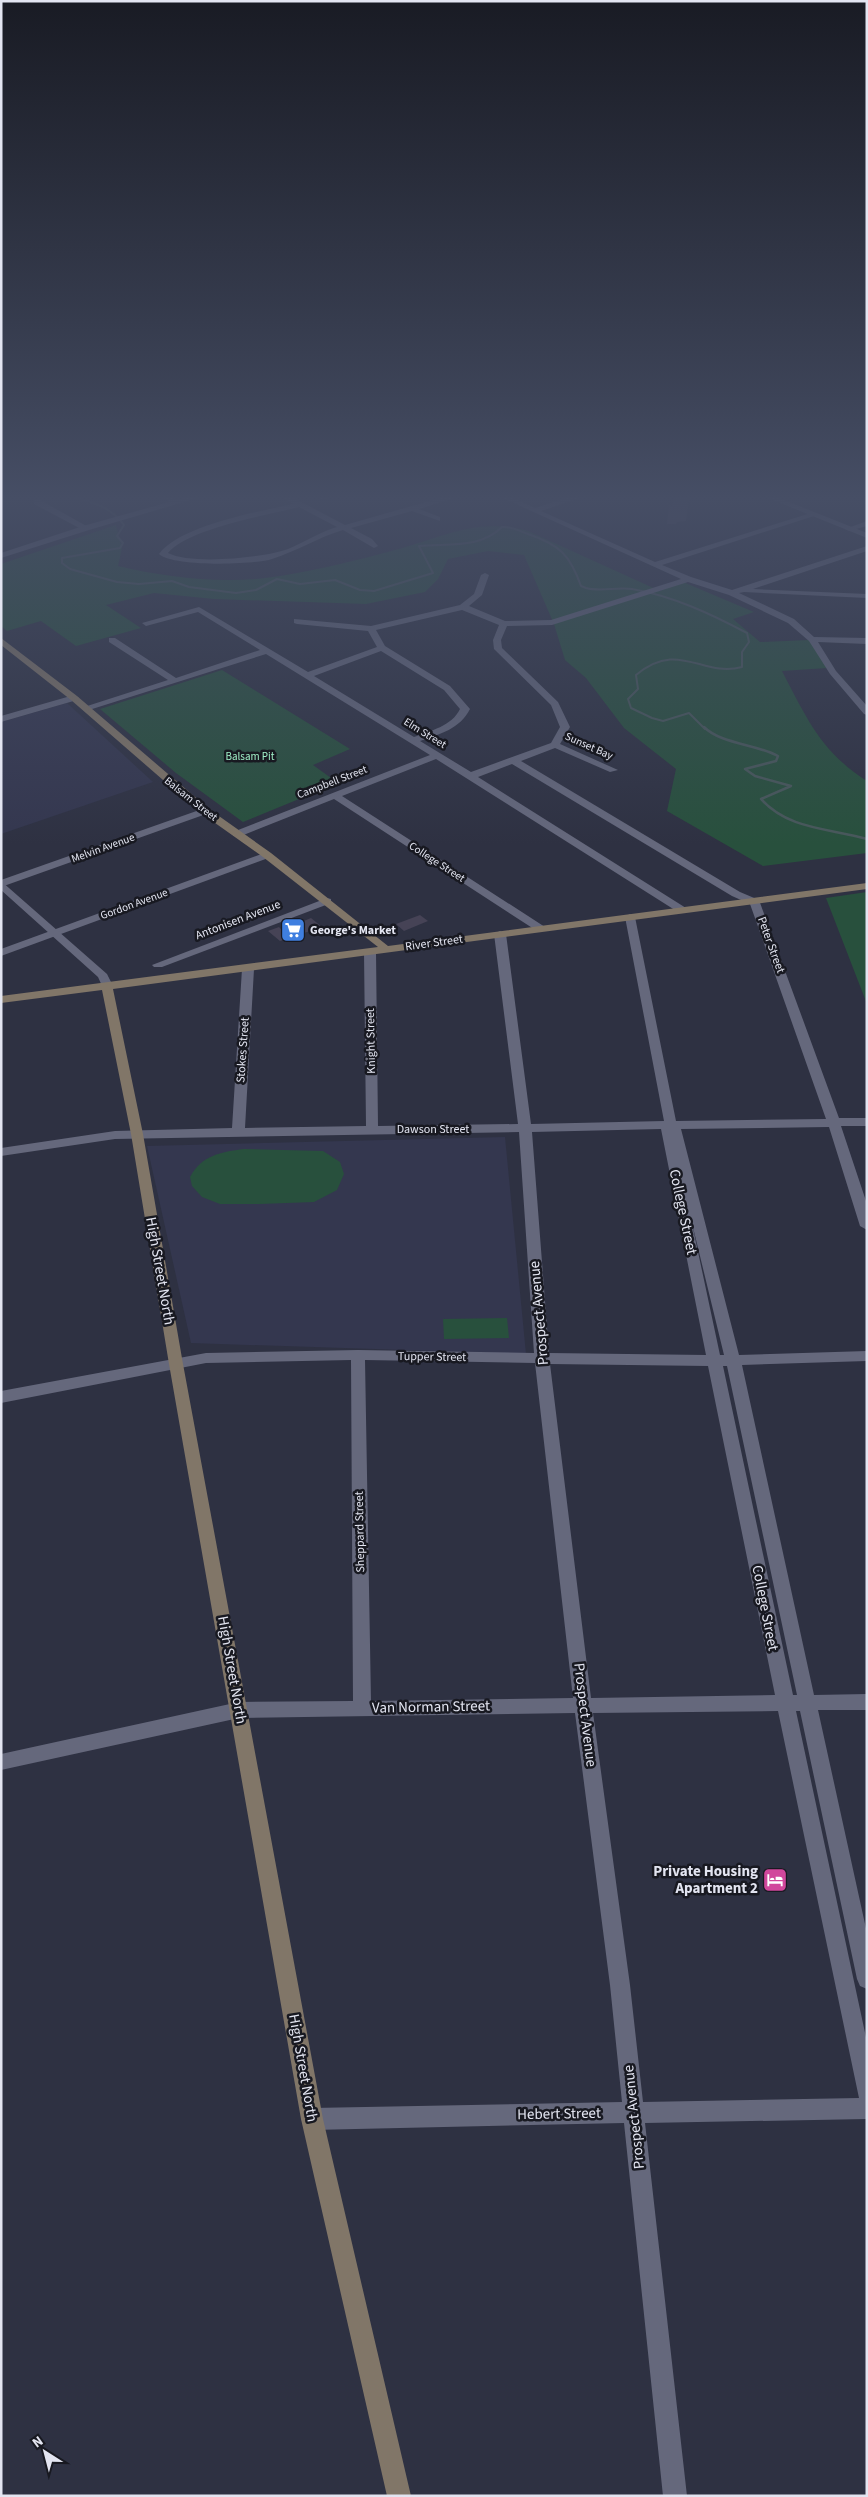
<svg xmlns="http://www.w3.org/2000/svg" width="868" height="2497" font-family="'Source Sans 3',sans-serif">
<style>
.built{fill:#34374f}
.green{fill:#28503d}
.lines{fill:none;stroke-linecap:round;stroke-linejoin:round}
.stream-far1{stroke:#48585b;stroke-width:2}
.stream{stroke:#48585b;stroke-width:2.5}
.building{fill:#464356}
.minor{fill:#65687c;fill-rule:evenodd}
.tertiary{fill:#65687c;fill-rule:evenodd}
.secondary{fill:#817668;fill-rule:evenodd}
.labels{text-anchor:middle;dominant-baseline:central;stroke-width:5;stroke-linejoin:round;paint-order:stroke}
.far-street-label{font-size:11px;fill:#e3e5f1;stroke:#181921}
.far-park-label{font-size:11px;fill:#a0f0c8;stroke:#181921}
.street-label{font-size:12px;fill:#e3e5f1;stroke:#181921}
.poi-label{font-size:12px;font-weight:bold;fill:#e3e5f1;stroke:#181921;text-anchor:start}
.near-street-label{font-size:15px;fill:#e3e5f1;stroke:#181921}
.near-poi-label{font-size:15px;font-weight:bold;fill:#e3e5f1;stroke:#181921;text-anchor:end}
</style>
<rect width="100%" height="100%" fill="#2e3142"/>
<!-- built -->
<g class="built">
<polygon points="67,703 153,782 1,834 1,722"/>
<polygon points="505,1137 526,1354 191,1343 147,1146"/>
</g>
<!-- green -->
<g class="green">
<path d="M116,525l6,23 -4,18c51,12 109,19 162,10 38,-6 78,-16 115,-26 48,-13 82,-33 133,-19l132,60 23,-9 71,30 -21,7 27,23 49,-2 18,28 -45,3c24,46 39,81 85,110v72l-104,13 -96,-55 9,-42 -52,-41 -38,-50 -21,-18 -11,-36 -30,-69 -36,-4 -40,8 -10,20 -13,13 -59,12 -152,-5 -60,-6 -48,12 35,23 -65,18 -35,-25 -34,10 -6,-5v-62z"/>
<polygon points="222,670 350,749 313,765 338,783 243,822 176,773 100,709"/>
<polygon points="867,892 867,1004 826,898"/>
<path d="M244,1149l79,2 17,11 4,12 -7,16 -23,12 -55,2h-39l-18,-7 -10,-11 -2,-9c12,-22 31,-25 54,-28z"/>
<polygon points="507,1318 509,1338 444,1339 443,1319"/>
</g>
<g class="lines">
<!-- stream-far1 -->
<g class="stream-far1">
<polyline points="39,494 62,494"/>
<path d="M63,494c23,7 46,10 61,31l-7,11 6,7 -3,5 -58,10v5l8,6 47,13 22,2 33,-3 17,6 47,6 20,-3 21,-11 23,5 35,-4 25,10 14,1 59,-18 -14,-27c29,-3 61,3 83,-19 10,-1 17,4 26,7 32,11 42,21 53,52l5,2c15,4 30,-1 46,1 41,7 79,25 115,44l2,9 -7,10v15c-40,11 -63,-28 -106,8l2,14 -10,10 3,9 21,10 11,3 26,-8 16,16"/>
</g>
<!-- stream -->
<path class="stream" d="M704,727c17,17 52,17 74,29l-2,5 -31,8 10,7 36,10 -30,13c28,31 68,29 106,40"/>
</g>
<!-- building -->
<g class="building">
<polygon points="673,497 689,497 686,521 677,522 676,524 667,524 669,505 672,506"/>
<polygon points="420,915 428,921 404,931 396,924"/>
<polygon points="311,918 322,927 280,941 268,931 279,927 282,930"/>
</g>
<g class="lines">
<!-- minor -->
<g class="minor">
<polygon points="156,494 166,494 180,502 173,504"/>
<path d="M277,494h9l59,31 109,-31h13l-48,15 21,8v4l-28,-10 -61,17 21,11 6,7 -4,2 -31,-18c-24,7 -46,21 -71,29 -19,6 -99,8 -113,-5 22,-29 99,-42 134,-50zM299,507l38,20c-17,5 -32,15 -49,22 -24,9 -97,16 -120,4 19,-24 100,-38 131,-46z"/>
<polygon points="328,494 340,494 323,500 319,498"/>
<path d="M494,494h10l31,14 44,-14h12l-50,17 114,51 159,-50v4l-152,49 29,12 41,13 135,-44v5l-114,38 114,5v4l-123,-6 -5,1 55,26 20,18 53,1v6l-49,-2 18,29 31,35v9l-3,-1 -34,-40 -21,-33 -21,-18 -59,-28 -41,-13 -136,43 -45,1 -6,14 1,8 56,54 12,25 -10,17 58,26 -8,2 -55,-24 -34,13 219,131 19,8 80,218h28v8h-26l26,78v26l-7,-4 -31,-99 -148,2 58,226 128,-4v10l-125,4 72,330 53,-1v16h-49l49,223v56l-7,-3 -3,-7 -57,-268h-4l71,331v77l-222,4 42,373h-24l-39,-373 -312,7 -7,-4 -4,-7 4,-7 7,-4 310,-6 -12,-117 -35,-272 -336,5 -238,52v-16l238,-52 114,-1 -2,-341 -145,3 -205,40v-12l205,-38 152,-3 176,3 -15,-221 -404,7 -114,17v-8l114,-17 117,-3 10,-159 6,-3 6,3 -9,159 121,-2 -2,-174 6,-3 6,3 2,174 140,-2 -24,-190 6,-3 6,3 25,190 133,-3 -39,-204 5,-3 5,3 41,204 150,-2 -76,-215 -18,-8 -220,-132 -34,13 208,131v4h-8l-242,-153 -94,37 203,131v4h-8l-203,-132 -93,37h-8v-4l197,-77 -164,-101 -177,56 -8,-2 87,-28 -59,-38v-4h6l61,40 84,-28 -62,-38 -52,14 -4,-3 57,-16 109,65 69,-25 -9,-16 -71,-7 -3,-1v-4l77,7 89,-21 14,-11 7,-19 4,-2 4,2 -7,20 -13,11 36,15 46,-1 130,-41zM462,610l37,15 -6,15 1,9 57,56 9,22 -9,16 -80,29 -51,-31c20,-7 40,-12 50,-32l-20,-23 -65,-40 -9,-16zM381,651l63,39 16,19c-8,17 -30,22 -46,28l-100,-61zM661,1129l45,226 -157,-2 -17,-221zM691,1219l33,136h-4zM365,1360l170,3 38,335 -202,3zM550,1364l158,2 67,329 -184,3zM723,1366h4l70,329h-4zM778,1711l81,387 -216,4 -13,-117 -37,-272z"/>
<polygon points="34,500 40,500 90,528 83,530 34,504"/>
<polygon points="867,521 867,526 849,531 845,529"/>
<polygon points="74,695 79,698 77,700 1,722 1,716"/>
<polygon points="205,808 209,809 209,813 1,887 1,880"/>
<polygon points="267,852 272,855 271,857 1,956 1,949"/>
<polygon points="327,898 331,899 331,903 162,967 154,967 152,965"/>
</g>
<!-- tertiary -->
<g class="tertiary">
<polygon points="198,494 211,494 89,530 1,558 1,553 83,526"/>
<polygon points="758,494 769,494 867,533 867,538"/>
<polygon points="1,881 107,974 113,986 111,988 103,988 98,977 1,890"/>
</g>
<!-- secondary -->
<polygon class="secondary" points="1,638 77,696 209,809 271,853 388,946 867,883 867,889 113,989 143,1134 183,1364 323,2119 411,2496 387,2496 301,2119 169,1364 131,1134 102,990 1,1003 1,996 378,947 263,857 201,813 71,700 1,645"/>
</g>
<!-- sky -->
<linearGradient id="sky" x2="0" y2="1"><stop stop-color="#191b24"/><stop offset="0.59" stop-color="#464e65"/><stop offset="1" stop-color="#464e65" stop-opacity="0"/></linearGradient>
<rect width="868" height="844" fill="url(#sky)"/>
<!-- icons -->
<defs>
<symbol id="supermarket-square" viewBox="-11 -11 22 22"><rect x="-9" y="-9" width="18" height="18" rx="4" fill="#3f7fe0" stroke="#181921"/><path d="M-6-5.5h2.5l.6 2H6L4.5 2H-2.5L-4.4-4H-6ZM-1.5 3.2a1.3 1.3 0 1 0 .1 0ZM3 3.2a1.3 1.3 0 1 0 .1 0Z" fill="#fff"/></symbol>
<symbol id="hotel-square" viewBox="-11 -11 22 22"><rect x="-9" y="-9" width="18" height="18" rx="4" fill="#d1479c" stroke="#181921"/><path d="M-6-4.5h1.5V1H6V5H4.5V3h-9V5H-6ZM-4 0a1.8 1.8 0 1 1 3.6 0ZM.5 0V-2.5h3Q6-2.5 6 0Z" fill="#fff"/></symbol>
</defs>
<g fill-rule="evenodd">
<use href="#supermarket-square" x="279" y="916" width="28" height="28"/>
<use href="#hotel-square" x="761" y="1866" width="28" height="28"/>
</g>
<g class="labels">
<!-- far-street labels -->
<g class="far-street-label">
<text transform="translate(425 733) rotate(32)">Elm Street</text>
<text transform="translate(589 746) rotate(24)">Sunset Bay</text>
<text transform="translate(332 782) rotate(-21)">Campbell Street</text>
<text transform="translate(191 799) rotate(38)">Balsam Street</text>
<text transform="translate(103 848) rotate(-20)">Melvin Avenue</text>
<text transform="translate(437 862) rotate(33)">College Street</text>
<text transform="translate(134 904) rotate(-20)">Gordon Avenue</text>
</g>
<!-- far-park labels -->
<g class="far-park-label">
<text x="250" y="756">Balsam Pit</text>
</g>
<!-- street labels -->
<g class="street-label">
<text transform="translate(238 920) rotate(-21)">Antonisen Avenue</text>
<text transform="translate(434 943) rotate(-8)">River Street</text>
<text transform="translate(771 945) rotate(70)">Peter Street</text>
<text transform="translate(371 1041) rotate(-91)">Knight Street</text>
<text transform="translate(243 1050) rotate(-86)">Stokes Street</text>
<text x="433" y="1129">Dawson Street</text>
<text transform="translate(432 1357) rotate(1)">Tupper Street</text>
<text transform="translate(360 1532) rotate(-91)">Sheppard Street</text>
</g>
<!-- poi labels -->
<g class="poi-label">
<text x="310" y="930">George's Market</text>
</g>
<!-- near-street labels -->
<g class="near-street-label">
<text transform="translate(683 1212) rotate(78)">College Street</text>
<text transform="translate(160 1271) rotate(80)">High Street North</text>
<text transform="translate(539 1313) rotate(-95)">Prospect Avenue</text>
<text transform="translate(765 1608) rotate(79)">College Street</text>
<text transform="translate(232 1670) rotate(80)">High Street North</text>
<text transform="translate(431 1707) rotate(-1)">Van Norman Street</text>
<text transform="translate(585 1715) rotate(83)">Prospect Avenue</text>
<text transform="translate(303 2068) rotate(80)">High Street North</text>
<text transform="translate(559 2114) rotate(-1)">Hebert Street</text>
<text transform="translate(634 2117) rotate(-96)">Prospect Avenue</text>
</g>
<!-- near-poi labels -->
<g class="near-poi-label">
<text x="758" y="1871">Private Housing<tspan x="758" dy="17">Apartment 2</tspan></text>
</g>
</g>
<!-- border -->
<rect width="868" height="2497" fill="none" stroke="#e3e5f1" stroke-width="5"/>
<!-- north arrow -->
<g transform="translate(45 2452) rotate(324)" stroke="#181921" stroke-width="4" paint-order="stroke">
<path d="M0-4L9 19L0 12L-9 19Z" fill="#e3e5f1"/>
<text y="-8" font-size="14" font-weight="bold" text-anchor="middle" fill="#e3e5f1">N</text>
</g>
</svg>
